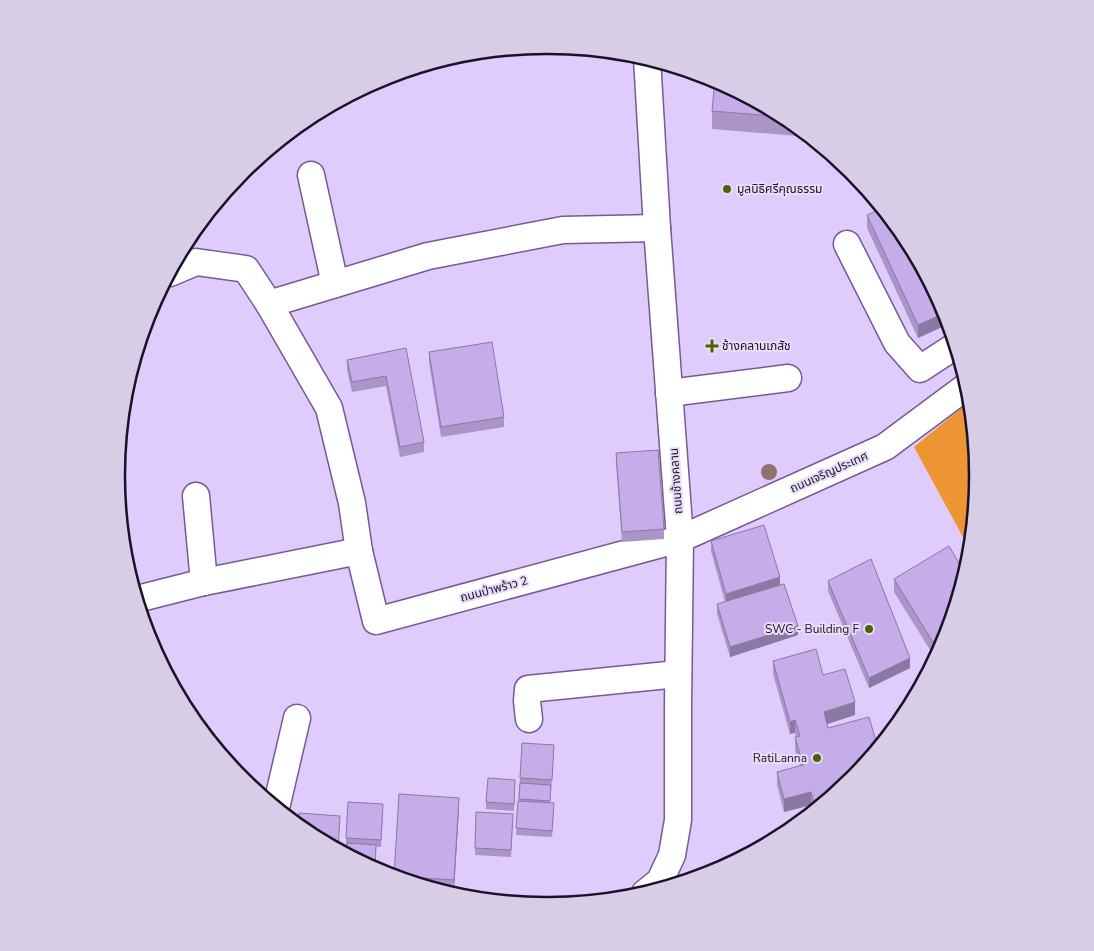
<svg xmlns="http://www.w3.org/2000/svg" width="1094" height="951" font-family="'Nunito Sans','Noto Sans Thai',sans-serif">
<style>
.green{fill:#ed9532}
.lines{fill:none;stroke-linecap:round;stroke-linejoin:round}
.minor-casing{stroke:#745b93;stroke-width:29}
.minor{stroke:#fff;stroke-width:26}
.tree{fill:#917471}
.wall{fill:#aa94c8}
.shaded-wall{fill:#8b78a3}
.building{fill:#c6ace9;stroke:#8b78a3}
.poi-dot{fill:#4b600a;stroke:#e7ddf6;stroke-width:2}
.labels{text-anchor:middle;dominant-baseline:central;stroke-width:4;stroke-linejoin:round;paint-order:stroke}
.poi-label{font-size:12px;fill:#1c1228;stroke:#e7ddf6;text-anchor:start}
.street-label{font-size:12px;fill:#1c1228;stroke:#e7ddf6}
.rim{fill:none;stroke:#1c1228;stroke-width:2.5}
</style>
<rect width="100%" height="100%" fill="#dfcbfc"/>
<!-- green -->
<polygon class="green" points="970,401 977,476 970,550 914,447"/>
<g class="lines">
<defs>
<g id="minor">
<polyline points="311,175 335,284"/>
<polyline points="847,244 897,343 920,369 955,346"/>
<polyline points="170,273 196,262 246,269 269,304 329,408 352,503 359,551 376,621 680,539 885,447 967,386"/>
<polyline points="269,304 428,256 563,230 657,228"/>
<polyline points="669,393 788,378"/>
<polyline points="196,496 204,582"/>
<polyline points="137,599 204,582 359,551"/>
<polyline points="529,719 527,701 528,689 678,674"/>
<polyline points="276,808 297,718"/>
<polyline points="645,893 660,881 672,855 678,820 678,706 680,539 657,228 647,58"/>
</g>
</defs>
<!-- minor casing -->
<use href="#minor" class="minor-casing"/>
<!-- minor -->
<use href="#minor" class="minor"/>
</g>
<!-- trees -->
<circle class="tree" cx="769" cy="472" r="8"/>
<!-- wall -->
<g class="wall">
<polygon points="715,79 786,118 810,137 712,129 712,111"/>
<polygon points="867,215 945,311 918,338 867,228"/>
<polygon points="406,348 424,442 424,452 400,457 386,386 352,392 347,370 347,360"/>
<polygon points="429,352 504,417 504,427 441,437 429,362"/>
<polygon points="616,453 664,529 664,539 622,542 616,463"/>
<polygon points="711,541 780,585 798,635 730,657 717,614 717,604 725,602 711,551"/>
<polygon points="894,579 945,641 935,658 894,592"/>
<polygon points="828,581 910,668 869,688 828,591"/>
<polygon points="773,661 823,675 855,715 827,724 851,780 813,812 811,805 784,812 777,785 777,772 800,766 795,750 795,737 796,737 795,733 790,734 773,674"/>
<polygon points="554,752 550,803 554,810 552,837 516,835 520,778"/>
<polygon points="515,787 514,811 486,809 486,802"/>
<polygon points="399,794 459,808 454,890 431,888 394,877"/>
<polygon points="383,811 381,847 346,845 346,838"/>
<polygon points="513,821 511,857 475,855 475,848"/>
</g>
<!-- shaded-wall -->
<g class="shaded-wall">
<polygon points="945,313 949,324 918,338 918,325"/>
<polygon points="780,577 780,587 726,604 726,594"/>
<polygon points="798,626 798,635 730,657 730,647"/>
<polygon points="910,658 910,668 869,688 869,678"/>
<polygon points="855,702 855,715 824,725 824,712"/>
<polygon points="795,720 795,733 790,734 790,722"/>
<polygon points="811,792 811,805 784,812 784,799"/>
<polygon points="459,798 459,808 454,890 454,880"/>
</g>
<!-- building -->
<g class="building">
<polygon points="715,79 785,117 712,111"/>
<polygon points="882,208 905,237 945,313 918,325 867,215"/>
<polygon points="492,342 504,417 441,427 429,352"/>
<polygon points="406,348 424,442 400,447 386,376 352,382 347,360"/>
<polygon points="658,450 664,529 622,532 616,453"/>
<polygon points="764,525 780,577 726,594 711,541"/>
<polygon points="949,546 965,573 945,641 939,652 894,579"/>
<polygon points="871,559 910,658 869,678 828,581"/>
<polygon points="784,584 798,626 730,647 717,604"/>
<polygon points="816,649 823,675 845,669 855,702 824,712 828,728 869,717 878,748 851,780 816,809 811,792 784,799 777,772 803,765 795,737 800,736 795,720 790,722 773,661"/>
<polygon points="522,743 554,745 552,780 520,778"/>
<polygon points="488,778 515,780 514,804 486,802"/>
<polygon points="520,783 551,785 550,801 519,799"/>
<polygon points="399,794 459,798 454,880 394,876"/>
<polygon points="518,801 554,803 552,831 516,828"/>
<polygon points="348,802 383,804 381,840 346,838"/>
<polygon points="476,812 513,814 511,850 475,848"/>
<polygon points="299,813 340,816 338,850 308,833 299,826"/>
<polygon points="347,843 376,845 375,869 346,854"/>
<polygon points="722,868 711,873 681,882 681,879"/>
</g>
<!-- markers -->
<g class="poi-dot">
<circle cx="727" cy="189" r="5"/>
<path d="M709.5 338.5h5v5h5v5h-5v5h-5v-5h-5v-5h5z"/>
<circle cx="869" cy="629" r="5"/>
<circle cx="817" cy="758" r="5"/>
</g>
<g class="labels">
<!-- poi labels -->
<g class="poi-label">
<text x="737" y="189">มูลนิธิศรีคุณธรรม</text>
<text x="722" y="346">ช้างคลานเภสัช</text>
<text x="859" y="629" text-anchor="end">SWC - Building F</text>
<text x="807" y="758" text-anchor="end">RatiLanna</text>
</g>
<!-- street labels -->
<g class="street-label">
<text transform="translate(829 472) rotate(-24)">ถนนเจริญประเทศ</text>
<text transform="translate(676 481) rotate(-94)">ถนนช้างคลาน</text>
<text transform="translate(494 589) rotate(-15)">ถนนป่าพร้าว 2</text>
</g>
</g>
<!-- crop -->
<path d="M0 0H1094V951H0ZM546 54H548A421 421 0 0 1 969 475V476A421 421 0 0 1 548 897H546A421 421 0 0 1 125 476V475A421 421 0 0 1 546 54Z" fill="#d7cde6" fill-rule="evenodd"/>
<path class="rim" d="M546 54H548A421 421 0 0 1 969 475V476A421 421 0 0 1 548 897H546A421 421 0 0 1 125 476V475A421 421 0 0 1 546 54Z"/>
</svg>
